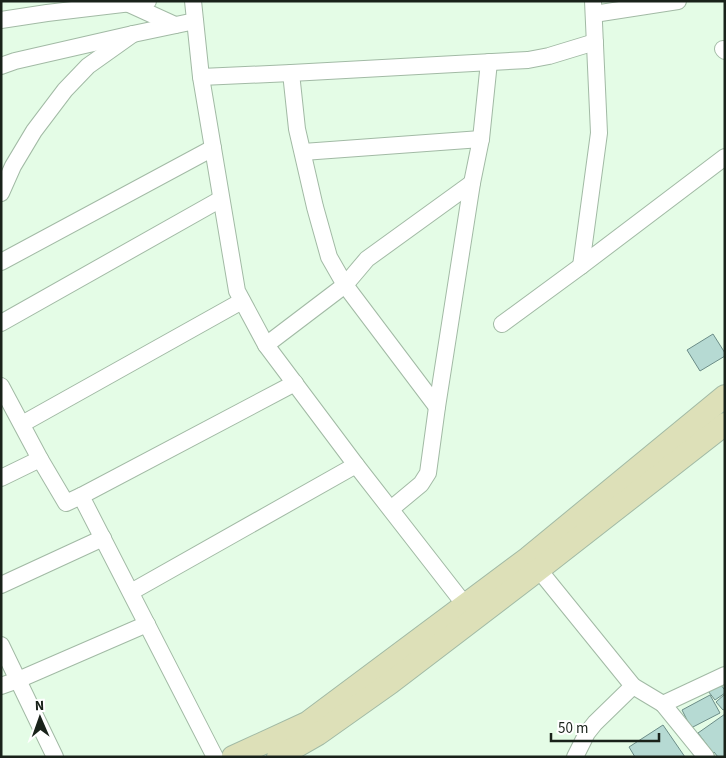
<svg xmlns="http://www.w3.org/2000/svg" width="726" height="758" font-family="'Source Sans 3',sans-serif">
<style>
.building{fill:#b6dad3;stroke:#6c8d88}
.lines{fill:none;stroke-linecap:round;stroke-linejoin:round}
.minor-casing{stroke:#a2baa5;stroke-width:18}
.secondary-casing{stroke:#a2baa5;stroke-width:24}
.minor{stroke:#fff;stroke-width:16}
.secondary{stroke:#dde0b8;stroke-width:22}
</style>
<rect width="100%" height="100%" fill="#e4fce6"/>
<!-- building -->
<g class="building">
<polygon points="713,334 725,353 725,356 700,371 687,350"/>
<polygon points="719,683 725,690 725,693 715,700 708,691"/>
<polygon points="725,694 725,709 723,710 716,702"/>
<polygon points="710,695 720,713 691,728 682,710"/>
<polygon points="725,714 725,757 718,757 714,752 713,753 698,733"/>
<polygon points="663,725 685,757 635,757 629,747"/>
</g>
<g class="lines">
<defs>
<g id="minor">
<polyline points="193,1 201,77 237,291 266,345 356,465 472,614"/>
<polyline points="129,4 175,25"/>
<polyline points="594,14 678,1"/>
<polyline points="1,20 47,13 148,1"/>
<polyline points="723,49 725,51"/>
<polyline points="1,66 15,61 133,34 195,21"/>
<polyline points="291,73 297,129 315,207 329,257 345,285 437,407"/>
<polyline points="201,77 291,73 528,60 549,56 595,42"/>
<polyline points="303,152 481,139"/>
<polyline points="1,193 13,166 34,131 65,90 88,66 133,34"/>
<polyline points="1,262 213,148"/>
<polyline points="581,266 599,133 593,1"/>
<polyline points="1,323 221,199"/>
<polyline points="502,324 581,266 725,157"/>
<polyline points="266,345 345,285 367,259 472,183"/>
<polyline points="1,386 40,459 1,478"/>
<polyline points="22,424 242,301"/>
<polyline points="40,459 66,503 81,496"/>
<polyline points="391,509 421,484 428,473 437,407 472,183 481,139 489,62"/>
<polyline points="539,570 633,686 663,704"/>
<polyline points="1,585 103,538"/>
<polyline points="131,592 356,465"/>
<polyline points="1,645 55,757"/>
<polyline points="1,686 18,680 147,624"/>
<polyline points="215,757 81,496 295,383"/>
<polyline points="575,757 587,733 595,723 633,686"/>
<polyline points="706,757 663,704 725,675"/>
</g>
<g id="secondary">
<polyline points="233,757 307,723 528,558 725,396"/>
<polyline points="278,757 318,734 390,683 538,570 725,424"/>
</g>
</defs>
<!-- minor casing -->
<use href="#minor" class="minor-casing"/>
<!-- secondary casing -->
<use href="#secondary" class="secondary-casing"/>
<!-- minor -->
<use href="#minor" class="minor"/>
<!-- secondary -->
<use href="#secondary" class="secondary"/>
</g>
<!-- border -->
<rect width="726" height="758" fill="none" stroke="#19221a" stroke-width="5"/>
<!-- north arrow -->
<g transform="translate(40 718) rotate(358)" stroke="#ffffff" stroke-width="4" paint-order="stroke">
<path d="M0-4L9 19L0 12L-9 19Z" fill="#19221a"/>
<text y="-8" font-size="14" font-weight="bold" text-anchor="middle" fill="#19221a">N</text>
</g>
<!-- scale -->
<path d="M551 733v8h108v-8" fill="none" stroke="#19221a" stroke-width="2.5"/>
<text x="558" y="733" font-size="15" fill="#19221a" stroke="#ffffff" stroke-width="4" paint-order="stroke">50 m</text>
</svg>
